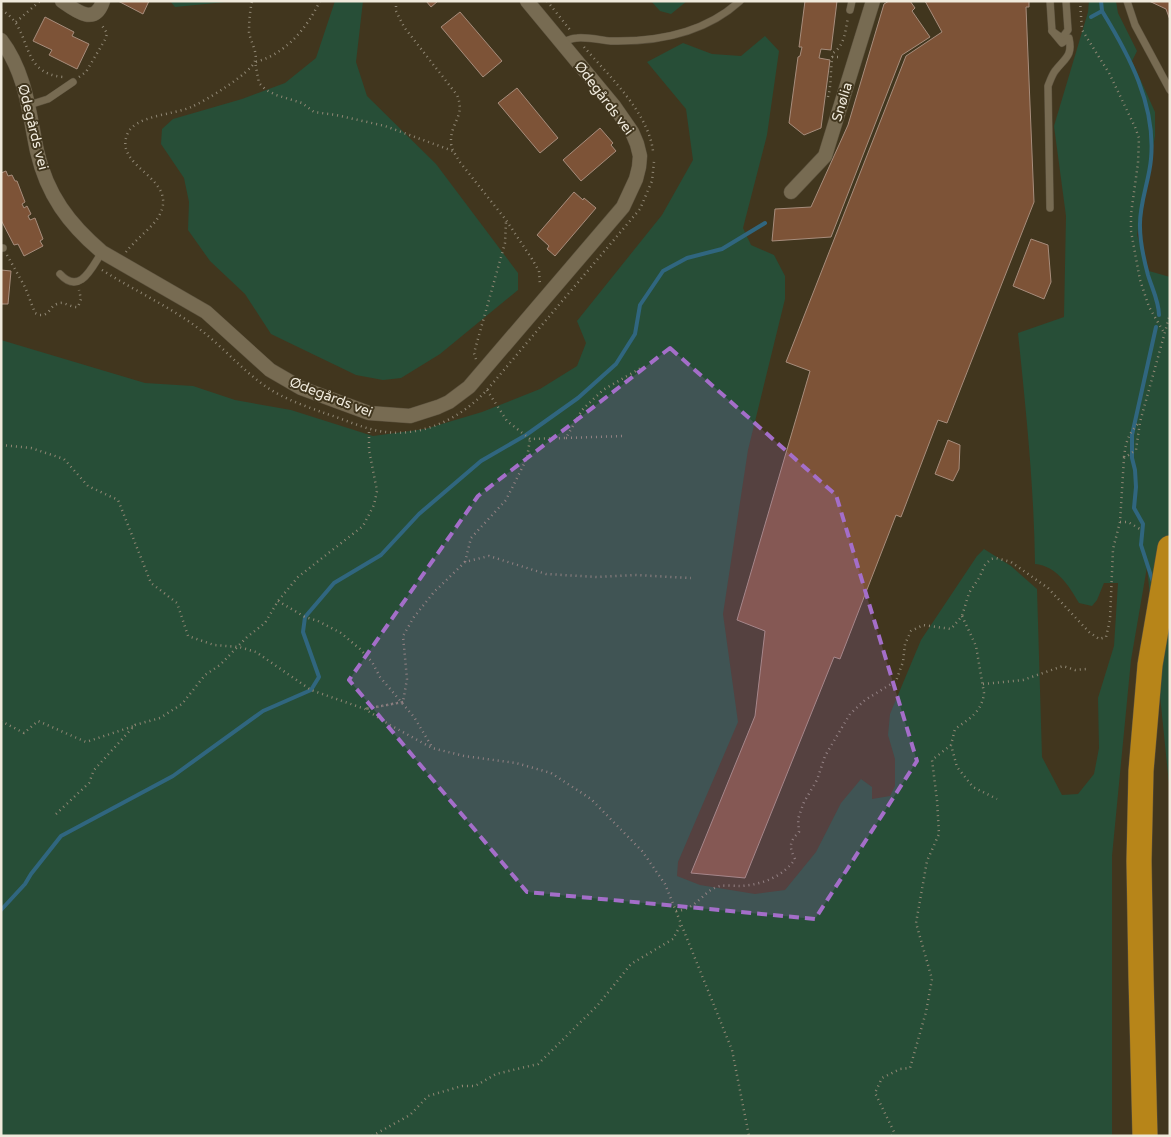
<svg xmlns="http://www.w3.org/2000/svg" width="1171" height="1137" font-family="'Varela Round',sans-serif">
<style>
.green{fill:#274e37}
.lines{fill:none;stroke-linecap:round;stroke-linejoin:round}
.stream{stroke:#30667f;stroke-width:4}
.building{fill:#7d5337;stroke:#a78d7c}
.lane-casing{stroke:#5c523e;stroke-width:8}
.street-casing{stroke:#5c523e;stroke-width:15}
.highway-casing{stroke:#5c523e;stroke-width:26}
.path{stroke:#908774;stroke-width:2.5;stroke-dasharray:1 4;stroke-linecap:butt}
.lane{stroke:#776b52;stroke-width:7}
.street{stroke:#776b52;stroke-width:14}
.highway{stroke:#b78519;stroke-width:25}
.marked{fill:#a46ec9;fill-opacity:0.2;stroke:#a46ec9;stroke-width:4;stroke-dasharray:10 6;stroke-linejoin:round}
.labels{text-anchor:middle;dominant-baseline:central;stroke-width:4;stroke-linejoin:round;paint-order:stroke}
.street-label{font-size:14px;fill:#f0eadc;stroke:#41361e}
</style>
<rect width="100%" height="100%" fill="#41361e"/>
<!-- green -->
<g class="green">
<polygon points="170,1 236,1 175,7"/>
<polygon points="335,1 363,1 356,62 367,96 436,164 518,273 518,290 440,354 401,378 383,380 356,375 271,334 245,294 210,261 188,230 189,202 184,178 161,144 162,129 173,119 242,99 285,83 316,58"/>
<polygon points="651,1 687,1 671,14 660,11"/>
<path d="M1089,1h27l2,12 19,38 -5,10 23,51v24l-18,99 12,36 21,6v517l-23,-227 -16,93 -19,196v280h-1111v-796l144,43 48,3 42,14 56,10 82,26 52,-7 57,-17 58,-23 37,-23 9,-23 -9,-22 85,-106 31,-55 -7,-51 -39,-47 36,-19 29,11 29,2 24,-20 14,15 -12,84 -24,93 8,17 23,10 11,21v23l-37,151 -25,164 15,108 -60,140 -1,14 23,9 55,9 30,-4 31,-38 25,-49 20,-24 11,8v12l18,-3 5,-10v-27l-7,-24 2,-21 31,-74 56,-84 7,-7 27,17 26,23 5,168 20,38 16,-1 16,-20 5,-26 -1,-50 16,-52 4,-63h-14l-7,17 -5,6 -13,-3c-10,-17 -22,-37 -44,-39 -1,-77 -9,-154 -17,-231l46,-16 2,-101 -12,-90 34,-114z"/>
</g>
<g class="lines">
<!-- stream -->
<g class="stream">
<path d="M1101,1l1,10c27,44 54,94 49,148 -2,23 -12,45 -11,68 0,16 4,33 8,48 4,13 11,27 11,40"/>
<polyline points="1091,17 1102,11"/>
<polyline points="1153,582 1141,545 1143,524 1134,508 1136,487 1135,470 1132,458 1132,435 1156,327"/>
<polyline points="1,910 25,884 31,874 61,836 173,776 263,711 311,690 319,677 303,632 305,617 334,583 381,555 419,514 481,461 526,435 578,398 616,364 635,334 640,305 663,271 687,258 722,249 765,223"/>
</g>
</g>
<!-- building -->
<g class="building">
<polygon points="118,1 149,1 143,14"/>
<polygon points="426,1 438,1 431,7"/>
<polygon points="805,1 837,1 831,50 821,49 819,58 830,60 821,128 804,135 789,123 798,57 800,56 802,47 799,47"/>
<polygon points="889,1 910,1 915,8 912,11 930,37 902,55 831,237 772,241 775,209 811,207 848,125 884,4"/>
<polygon points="925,1 1029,1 1029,7 1026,7 1034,202 947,423 938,420 901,517 896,515 840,659 834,657 745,878 691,873 755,716 765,631 737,620 810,371 786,362 906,56 942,32"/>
<polygon points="1149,1 1170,1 1170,20 1166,9"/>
<polygon points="460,12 502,61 483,77 441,27"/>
<polygon points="45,17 74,32 72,36 89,44 77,69 49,55 52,50 33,41"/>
<polygon points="517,88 558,138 540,153 498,103"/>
<polygon points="600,128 613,143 611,145 616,151 581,181 563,160"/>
<polygon points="6,171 8,176 12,175 15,181 17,181 25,202 22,204 24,208 27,206 31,214 28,216 30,220 35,218 43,239 40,241 43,246 24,256 18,244 14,245 1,220 1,173"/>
<polygon points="574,192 583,200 584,198 596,208 555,256 547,249 549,246 537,235"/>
<polygon points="1031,239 1048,245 1051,282 1044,299 1013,286"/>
<polygon points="1,270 11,271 8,304 1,304"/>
<polygon points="948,440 960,445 959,469 953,481 935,474"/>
</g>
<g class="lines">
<defs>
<g id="lane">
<polyline points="1050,1 1052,31 1062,38 1068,30 1066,1"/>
<polyline points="1127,1 1135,25 1170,90"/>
<polyline points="850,10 852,1"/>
<path d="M562,42c5,-1 10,-4 15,-4 11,-1 23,2 34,3 46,1 94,-8 129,-40"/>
<polyline points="29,105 48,99 73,82"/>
<path d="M1050,208l-2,-122c2,-5 4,-11 7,-15 10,-13 18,-15 14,-33l-7,5 -10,-12"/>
<polyline points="1,248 3,248"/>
<path d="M60,274c20,22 32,-7 42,-22"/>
</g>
<g id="street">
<path d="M62,1c14,10 33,25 41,0"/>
<path d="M1,40c25,33 28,73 36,111 10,44 32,73 65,101l104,60 64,58 31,18 68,25 41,3 28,-9 11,-5 20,-15 154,-180 13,-28 3,-12 1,-11 -3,-12 -5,-12 -18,-26 -87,-105"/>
<polyline points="791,192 825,156 873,1"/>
</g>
<polyline id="highway" points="1145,1136 1141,977 1139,861 1141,771 1150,665 1170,548"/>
</defs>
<!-- lane casing -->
<use href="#lane" class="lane-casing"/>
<!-- street casing -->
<use href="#street" class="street-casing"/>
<!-- highway casing -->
<use href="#highway" class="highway-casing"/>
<!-- path -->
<g class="path">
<path d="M320,1c-13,27 -35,54 -65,61l4,21 7,7 10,5 26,8 12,9 22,3 49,11 68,25"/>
<path d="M396,1v10l8,16 53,68c9,21 -7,28 -6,47 0,7 5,13 8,19l47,59 26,39 7,12 1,14"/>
<polyline points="547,1 571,31"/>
<polyline points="1080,1 1082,30 1109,73 1135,127 1139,138 1138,163 1131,214 1131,231 1140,280 1149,307 1163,331"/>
<path d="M1,10c33,17 16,63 62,67"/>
<polyline points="16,22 40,1"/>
<path d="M584,47c25,29 64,65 69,104"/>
<polyline points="832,57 842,57"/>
<polyline points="79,77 86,72 106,38 107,33 101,24"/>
<path d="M828,97c4,-14 2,-30 5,-44 12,-8 12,-22 15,-35"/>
<path d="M126,252c9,-12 27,-25 33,-36 21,-38 -45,-48 -32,-81 7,-20 47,-20 64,-28 13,-5 60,-34 64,-46 3,-9 -5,-20 -6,-29 0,-11 1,-21 3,-31"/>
<path d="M7,255l18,32 10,26 4,2c11,1 10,-8 18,-11 6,-4 14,4 21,3l3,-8 -2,-9"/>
<path d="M102,270c33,21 69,37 100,61 23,18 42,41 66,57 18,12 40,19 59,26 16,5 31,12 47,16 43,10 84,-9 113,-40l153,-181 12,-28 2,-19"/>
<polyline points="476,359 474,353 505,243 506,222"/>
<polyline points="487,390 507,421 530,439 566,438 582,410 603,390 641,368"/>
<polyline points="566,438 623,436"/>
<polyline points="1,445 31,448 64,459 88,486 118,500 151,583 177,603 188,636 214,645 239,647 256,652 311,690 365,709 390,725 432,748 464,756 516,763 551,773 591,799 642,851 665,884 732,1050 749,1136"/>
<path d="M1124,457c2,-15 4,-24 16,-35"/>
<polyline points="1120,522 1128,522 1140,529"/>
<polyline points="465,562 471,538 506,500 527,458 530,439"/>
<polyline points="278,601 305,617 318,621 341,633 360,649 372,662 380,677 414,717 432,747"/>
<path d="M962,616l14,30 8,47c-2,19 -15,26 -29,36l-4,16 6,22 16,20 24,12"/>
<polyline points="983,684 1023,680 1063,666 1075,670 1087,669"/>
<polyline points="403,702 365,709 403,702 407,679 403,636 414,617 434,592 465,562 489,556 546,574 597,577 635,575 691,578"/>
<polyline points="1,721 24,733 38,721 86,742 134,726"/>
<polyline points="56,814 89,783 94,770 135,725 160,718 182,704 205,675 220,665 247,637 265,623 278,601 298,577 363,526 374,505 377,491 369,450 369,429"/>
<path d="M676,911c22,-2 27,-21 44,-25 6,-1 14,0 20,0 21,-1 43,-9 55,-27 -6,-12 -6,-17 4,-27l-1,-13 6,-17 13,-22 8,-24 25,-42 15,-14 31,-19 7,-19 2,-18 6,-13 12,-6 28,4 11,-13 7,-23 10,-15 6,-13 6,-6 5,-1 15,4 37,26 41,44 10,7 7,-2 4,-17 3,-71 7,-27 4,-64 12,-8 4,-28 30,-108"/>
<polyline points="372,1136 410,1115 428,1096 462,1086 475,1086 496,1074 538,1064 597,1006 631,964 673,939 681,924"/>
<polyline points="892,1136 894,1132 875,1093 882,1078 900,1069 910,1068 926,1012 932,979 916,923 927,861 939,834 937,800 932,760 951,745"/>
</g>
<!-- lane -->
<use href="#lane" class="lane"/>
<!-- street -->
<use href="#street" class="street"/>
<!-- highway -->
<use href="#highway" class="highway"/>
</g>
<!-- marked area -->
<path class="marked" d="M670,348l166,147 81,266 -102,158 -288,-27 -178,-212 129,-184z"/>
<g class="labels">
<!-- street labels -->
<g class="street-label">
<text transform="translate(604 98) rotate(53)">Ødegårds vei</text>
<text transform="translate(842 102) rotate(-73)">Snølia</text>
<text transform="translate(33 127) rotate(76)">Ødegårds vei</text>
<text transform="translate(331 397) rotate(21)">Ødegårds vei</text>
</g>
</g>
<!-- border -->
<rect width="1171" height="1137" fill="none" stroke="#f0eadc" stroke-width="5"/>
</svg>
